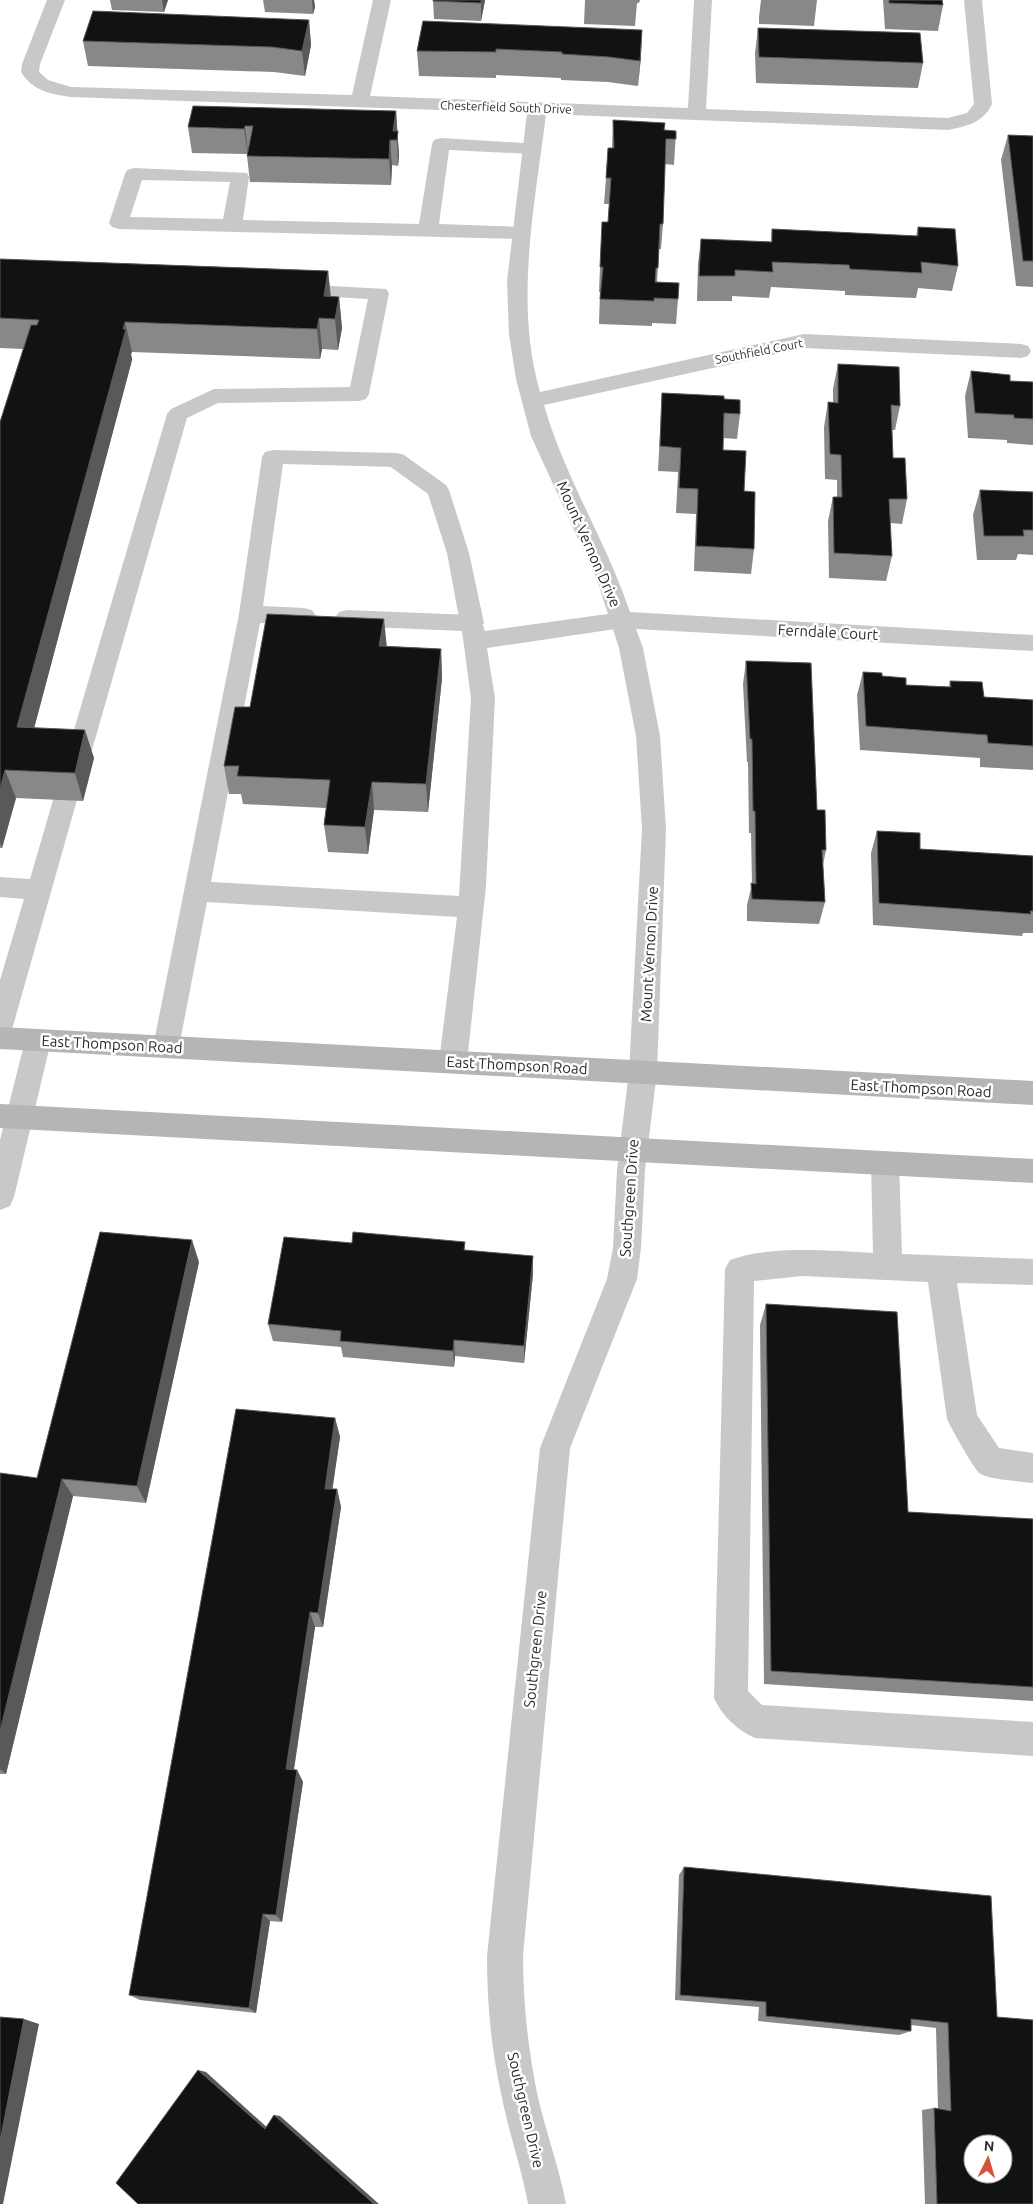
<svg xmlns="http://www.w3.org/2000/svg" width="1033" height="2204" font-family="Ubuntu,sans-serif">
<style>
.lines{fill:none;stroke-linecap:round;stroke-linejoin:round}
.service{fill:#c8c8c8;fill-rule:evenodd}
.minor{fill:#c8c8c8;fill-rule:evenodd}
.secondary{fill:#b5b5b5;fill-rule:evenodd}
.wall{fill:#888}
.shaded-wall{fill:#595959}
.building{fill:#121212;stroke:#595959;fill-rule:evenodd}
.labels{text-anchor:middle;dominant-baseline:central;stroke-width:5;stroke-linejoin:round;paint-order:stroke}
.far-street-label{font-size:12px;fill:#2b2b2b;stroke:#fff}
.street-label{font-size:15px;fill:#2b2b2b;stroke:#fff}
</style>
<rect width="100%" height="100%" fill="#fff"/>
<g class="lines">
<!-- service -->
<g class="service">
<path d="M441,138l98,6 2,4 -2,4 -7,2 -83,-4 -10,74 82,3 7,2 3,4 -3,4 -7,2 -402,-10 -7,-2 -3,-4 16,-49 2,-4 7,-2 113,5 2,4 -6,43 176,4 13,-80 2,-4zM142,180l88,2 -7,37 -93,-2z"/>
<polygon points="294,284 386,289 389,293 369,394 366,399 359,401 218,403 187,418 90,757 87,764 78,766 69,764 66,757 167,414 171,409 214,389 350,387 368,299 287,294 284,290 287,286"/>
<polygon points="273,450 396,453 404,455 407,460 404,465 396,467 283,464 263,606 304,608 312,610 316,616 312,622 304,624 260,623 211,882 459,896 471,698 462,631 347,626 339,624 335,618 339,612 347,610 472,615 480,617 485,631 622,612 630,614 634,620 630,626 622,628 487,648 495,698 486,886 467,1062 463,1070 453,1073 443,1070 439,1062 457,917 207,902 179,1047 176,1055 166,1058 156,1055 153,1047 239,614 262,457 265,452"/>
<polygon points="65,790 74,793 77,800 13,1026 9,1034 0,1037 0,980 24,899 0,897 0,877 30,879 53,800 56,793"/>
<path d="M885,1151l10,3 4,9 3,91 131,5v26l-76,-2 20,132 22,33 34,5v30c-13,-2 -44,-3 -54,-10 -6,-6 -28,-45 -32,-54l-19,-137 -126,-6 -48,5 -6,410 14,14 271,17v34l-278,-18c-18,-8 -33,-22 -41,-40l11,-429 5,-9c39,-15 102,-9 143,-7l-2,-90 4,-9z"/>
</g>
<!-- minor -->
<g class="minor">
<path d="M47,0h18l-25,64 -1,8 9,8 23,7 281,8 21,-95h18l-21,96 318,12 6,-108h18l-6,109 242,9 19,-5 7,-9 -10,-104h18l10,104c-9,19 -25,22 -44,26l-402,-16c-11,91 -32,188 -6,278l264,-58 217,10 7,2 3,5 -3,5 -7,2 -217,-10 -260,57c21,73 62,136 86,207l403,23v16l-397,-22 7,19 17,88 6,93 -9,243 -12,98 -4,78 -4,31 -67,169 -47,508c0,46 5,92 14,137 8,37 22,73 29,111h-38c-7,-38 -20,-74 -27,-111 -10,-45 -14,-91 -14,-137l53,-508 67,-169 6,-31 4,-78 12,-98 13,-243 -6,-93 -17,-88 -22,-68 -66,-144 -15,-57 -7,-45 -2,-53 20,-168 -456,-16c-21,-3 -38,-6 -50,-25l1,-8z"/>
<polygon points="396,453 404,455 446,485 449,490 469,553 484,623 480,629 472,631 464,629 460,623 447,553 428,494 388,465 385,460 388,455"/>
<polygon points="38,1030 48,1033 51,1041 14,1197 10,1206 0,1210 0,1140 25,1041 28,1033"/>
</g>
<!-- secondary -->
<g class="secondary">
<polygon points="0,1027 1033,1081 1033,1105 0,1049"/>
<polygon points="0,1104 1033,1159 1033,1183 0,1128"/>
</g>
</g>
<!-- wall -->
<g class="wall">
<polygon points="110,0 168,0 164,12 112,10"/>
<polygon points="263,0 314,0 315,7 313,14 265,12"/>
<polygon points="433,0 485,0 481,21 434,19"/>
<polygon points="585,0 640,0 639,3 637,3 635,26 584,24"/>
<polygon points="761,0 817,0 814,26 759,24 759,17"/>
<polygon points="883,0 942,0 943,5 938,31 885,29"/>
<polygon points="309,20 311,45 305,76 274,72 88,66 83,41"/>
<polygon points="423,21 641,56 638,86 608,82 561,80 561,78 496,75 496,78 419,76 417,51"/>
<polygon points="758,28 923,63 918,88 756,83 755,53"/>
<polygon points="396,111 399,156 398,166 392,165 391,185 250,182 247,156 247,154 192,153 188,127"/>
<polygon points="613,120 664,130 676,131 674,165 665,164 663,224 661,249 659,249 657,282 678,299 676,324 652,323 652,326 599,324 600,292 599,292 600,267 608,222 610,204 604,204 606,178 612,148"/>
<polygon points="1008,135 1033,136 1033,287 1016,286 1001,160"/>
<polygon points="918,227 958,266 952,291 918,288 916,298 845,295 845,291 771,287 769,298 732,296 732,301 697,301 698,264 701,239 771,242 772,229 916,236"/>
<polygon points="0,259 328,271 331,296 339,297 342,328 338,350 322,349 320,359 132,352 131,354 132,360 34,728 94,758 83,801 16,798 2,848 0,848 0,422 23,349 0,348"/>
<polygon points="838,364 900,406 895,430 892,430 893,458 907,499 902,524 890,523 892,556 886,581 829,578 828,521 833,497 837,497 837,480 825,479 824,427 828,402 833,403 833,389"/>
<polygon points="971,371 1010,381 1033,382 1033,445 1007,443 1007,440 968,438 965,396"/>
<polygon points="662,393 724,399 740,414 737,439 723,438 723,450 744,491 754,549 751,574 694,571 696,514 676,513 678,472 658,471"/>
<polygon points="980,490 1033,492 1033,555 1018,554 1016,560 977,560 973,515"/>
<polygon points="387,646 441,649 442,678 428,812 374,810 368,854 328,852 324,825 326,808 243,804 241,794 229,794 224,766 250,707"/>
<polygon points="746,661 817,810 826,850 823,865 825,902 819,924 747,921 747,905 752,884 751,833 749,833 748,762 747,762 743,684"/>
<polygon points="863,672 882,676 906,685 949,687 950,681 984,697 1033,700 1033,770 980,767 980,758 860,750 857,695"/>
<polygon points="877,831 920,849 1033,856 1033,933 1023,933 1022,936 873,925 871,853"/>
<polygon points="352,1243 466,1250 533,1274 524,1363 455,1356 454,1367 343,1357 341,1347 273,1341 268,1324"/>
<polygon points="199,1262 146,1503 73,1496 6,1774 0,1774 0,1473 37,1478"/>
<polygon points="766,1304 908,1512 1033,1519 1033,1701 764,1684 760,1325"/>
<polygon points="335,1418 340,1437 332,1489 337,1489 341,1507 323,1627 315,1627 294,1770 297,1770 303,1782 282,1922 270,1921 256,2013 140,2000 129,1995"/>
<polygon points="684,1867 997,2017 1033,2204 925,2204 922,2110 934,2108 938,2109 936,2028 911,2025 911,2031 899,2035 758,2021 759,2007 675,2000 679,1875"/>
</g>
<!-- shaded-wall -->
<g class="shaded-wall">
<polygon points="162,0 168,0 164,12"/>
<polygon points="312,0 314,0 315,7 313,14"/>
<polygon points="481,0 485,0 481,21"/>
<polygon points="309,20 311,45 305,76 302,51"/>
<polygon points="642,30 641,56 638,86 640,61"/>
<polygon points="396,111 399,156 398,166 397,140 393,131"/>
<polygon points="245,126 248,152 248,154 244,129"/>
<polygon points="390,140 392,165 391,185 389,159"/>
<polygon points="328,271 331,302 324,296"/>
<polygon points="339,297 342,328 338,350 335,319"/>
<polygon points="319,318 322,349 320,359 317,329"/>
<polygon points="125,322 132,352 131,354 132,360 27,755 17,727"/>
<polygon points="384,619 387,648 379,646"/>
<polygon points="441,649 442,678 428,812 426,784"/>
<polygon points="85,730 94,758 83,801 75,773"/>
<polygon points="5,770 16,798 2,848 0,843 0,789"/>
<polygon points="372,782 374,810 368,854 365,827"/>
<polygon points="192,1240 199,1262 146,1503 137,1486"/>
<polygon points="533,1256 533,1274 524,1363 524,1346"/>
<polygon points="454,1340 455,1356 454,1367 453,1351"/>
<polygon points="335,1418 340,1437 330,1506 325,1489"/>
<polygon points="62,1479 73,1496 6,1774 0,1769 0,1731"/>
<polygon points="337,1489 341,1507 323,1627 318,1613"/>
<polygon points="310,1612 315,1627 292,1781 286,1769"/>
<polygon points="297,1770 303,1782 282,1922 276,1915"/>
<polygon points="263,1914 270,1921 256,2013 249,2008"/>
<polygon points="24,2019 39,2024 3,2204 0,2204 0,2141"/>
<polygon points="198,2070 206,2072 271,2131 265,2129"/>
<polygon points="274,2115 280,2116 379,2204 374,2204"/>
</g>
<!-- building -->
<g class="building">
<polygon points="433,0 481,0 481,3 433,1"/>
<polygon points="889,0 942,0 943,5 889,3"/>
<polygon points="93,11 309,20 302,51 272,47 83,41"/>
<polygon points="423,21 642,30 640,61 609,57 562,54 562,52 496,49 496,52 417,51"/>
<polygon points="758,28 920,33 923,63 759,57"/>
<polygon points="193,106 396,111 393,131 398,131 397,140 390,140 389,159 247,156 253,126 245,126 244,129 188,127"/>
<polygon points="613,120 665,123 664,130 676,131 676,139 666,139 663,224 660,224 658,268 656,268 655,282 679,283 678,299 654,298 654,301 600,299 603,267 600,267 602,222 608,222 611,178 606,178 608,148 614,148"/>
<polygon points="1008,135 1033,136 1033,261 1023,261"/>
<polygon points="918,227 955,229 958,266 921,262 922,273 850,269 849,265 772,262 773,272 735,270 735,276 699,276 701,239 772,242 772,229 918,236"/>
<polygon points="0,259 328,271 324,296 339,297 335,319 319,318 317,329 125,322 123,329 126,329 17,727 85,730 75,773 5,770 0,789 0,422 31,325 37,325 39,320 0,318"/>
<polygon points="838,364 899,367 900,406 891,405 893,458 905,458 907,499 889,499 892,556 834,553 833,497 842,497 841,455 830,454 828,402 838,403"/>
<polygon points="971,371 1010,375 1010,381 1033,382 1033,419 1014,418 1014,415 975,413"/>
<polygon points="662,393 724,396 724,399 740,400 740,414 724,413 723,450 746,451 744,491 755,492 754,549 696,546 698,489 679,488 681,448 660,446"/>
<polygon points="980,490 1033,492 1033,530 1023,530 1024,536 984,536"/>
<polygon points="267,614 384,619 379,646 441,649 426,784 372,782 365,827 324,825 330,780 237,776 239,766 224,766 235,707 250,707"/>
<polygon points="746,661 811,663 817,810 825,810 826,850 822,850 825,902 752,899 751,883 756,884 755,811 753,811 752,739 750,739"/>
<polygon points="863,672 882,673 882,676 906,678 906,685 951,687 950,681 982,682 984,697 1033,700 1033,746 988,743 987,735 866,726"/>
<polygon points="877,831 920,833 920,849 1033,856 1033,911 1030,911 1031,914 879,903"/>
<polygon points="100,1232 192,1240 137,1486 62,1479 0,1731 0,1473 37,1478"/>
<polygon points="353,1232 465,1242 464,1250 533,1256 524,1346 454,1340 453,1351 340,1341 341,1331 268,1324 284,1237 352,1243"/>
<polygon points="766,1304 897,1312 908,1512 1033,1519 1033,1687 771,1671"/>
<polygon points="236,1409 335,1418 325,1489 337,1489 318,1613 310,1612 286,1769 297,1770 276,1915 263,1914 249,2008 129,1995"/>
<path d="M684,1867l307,29 6,121 36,3v184h-96l-3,-96 17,3 -3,-88 -37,-4v12l-145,-15v-14l-86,-7zM973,2144h30v30h-30z"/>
<polygon points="0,2017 24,2019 0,2141"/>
<polygon points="198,2070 265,2129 274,2115 374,2204 138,2204 116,2183"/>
</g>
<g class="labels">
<!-- far-street labels -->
<g class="far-street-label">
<text transform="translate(506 107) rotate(2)">Chesterfield South Drive</text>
<text transform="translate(759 351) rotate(-11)">Southfield Court</text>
</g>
<!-- street labels -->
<g class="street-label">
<text transform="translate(589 544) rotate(66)">Mount Vernon Drive</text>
<text transform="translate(828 632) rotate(3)">Ferndale Court</text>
<text transform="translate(649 954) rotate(-87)">Mount Vernon Drive</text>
<text transform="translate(112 1044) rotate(3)">East Thompson Road</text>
<text transform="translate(517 1065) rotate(3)">East Thompson Road</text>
<text transform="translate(921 1088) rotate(3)">East Thompson Road</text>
<text transform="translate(629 1198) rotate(-86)">Southgreen Drive</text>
<text transform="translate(535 1649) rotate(-84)">Southgreen Drive</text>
<text transform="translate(526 2110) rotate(77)">Southgreen Drive</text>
</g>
</g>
<!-- north arrow -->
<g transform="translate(988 2159) rotate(5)"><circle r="24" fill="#ffffff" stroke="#aaaaaa"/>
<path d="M0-4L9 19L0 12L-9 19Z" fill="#d5513b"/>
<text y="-8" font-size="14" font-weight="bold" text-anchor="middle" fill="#2b2b2b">N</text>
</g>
</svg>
